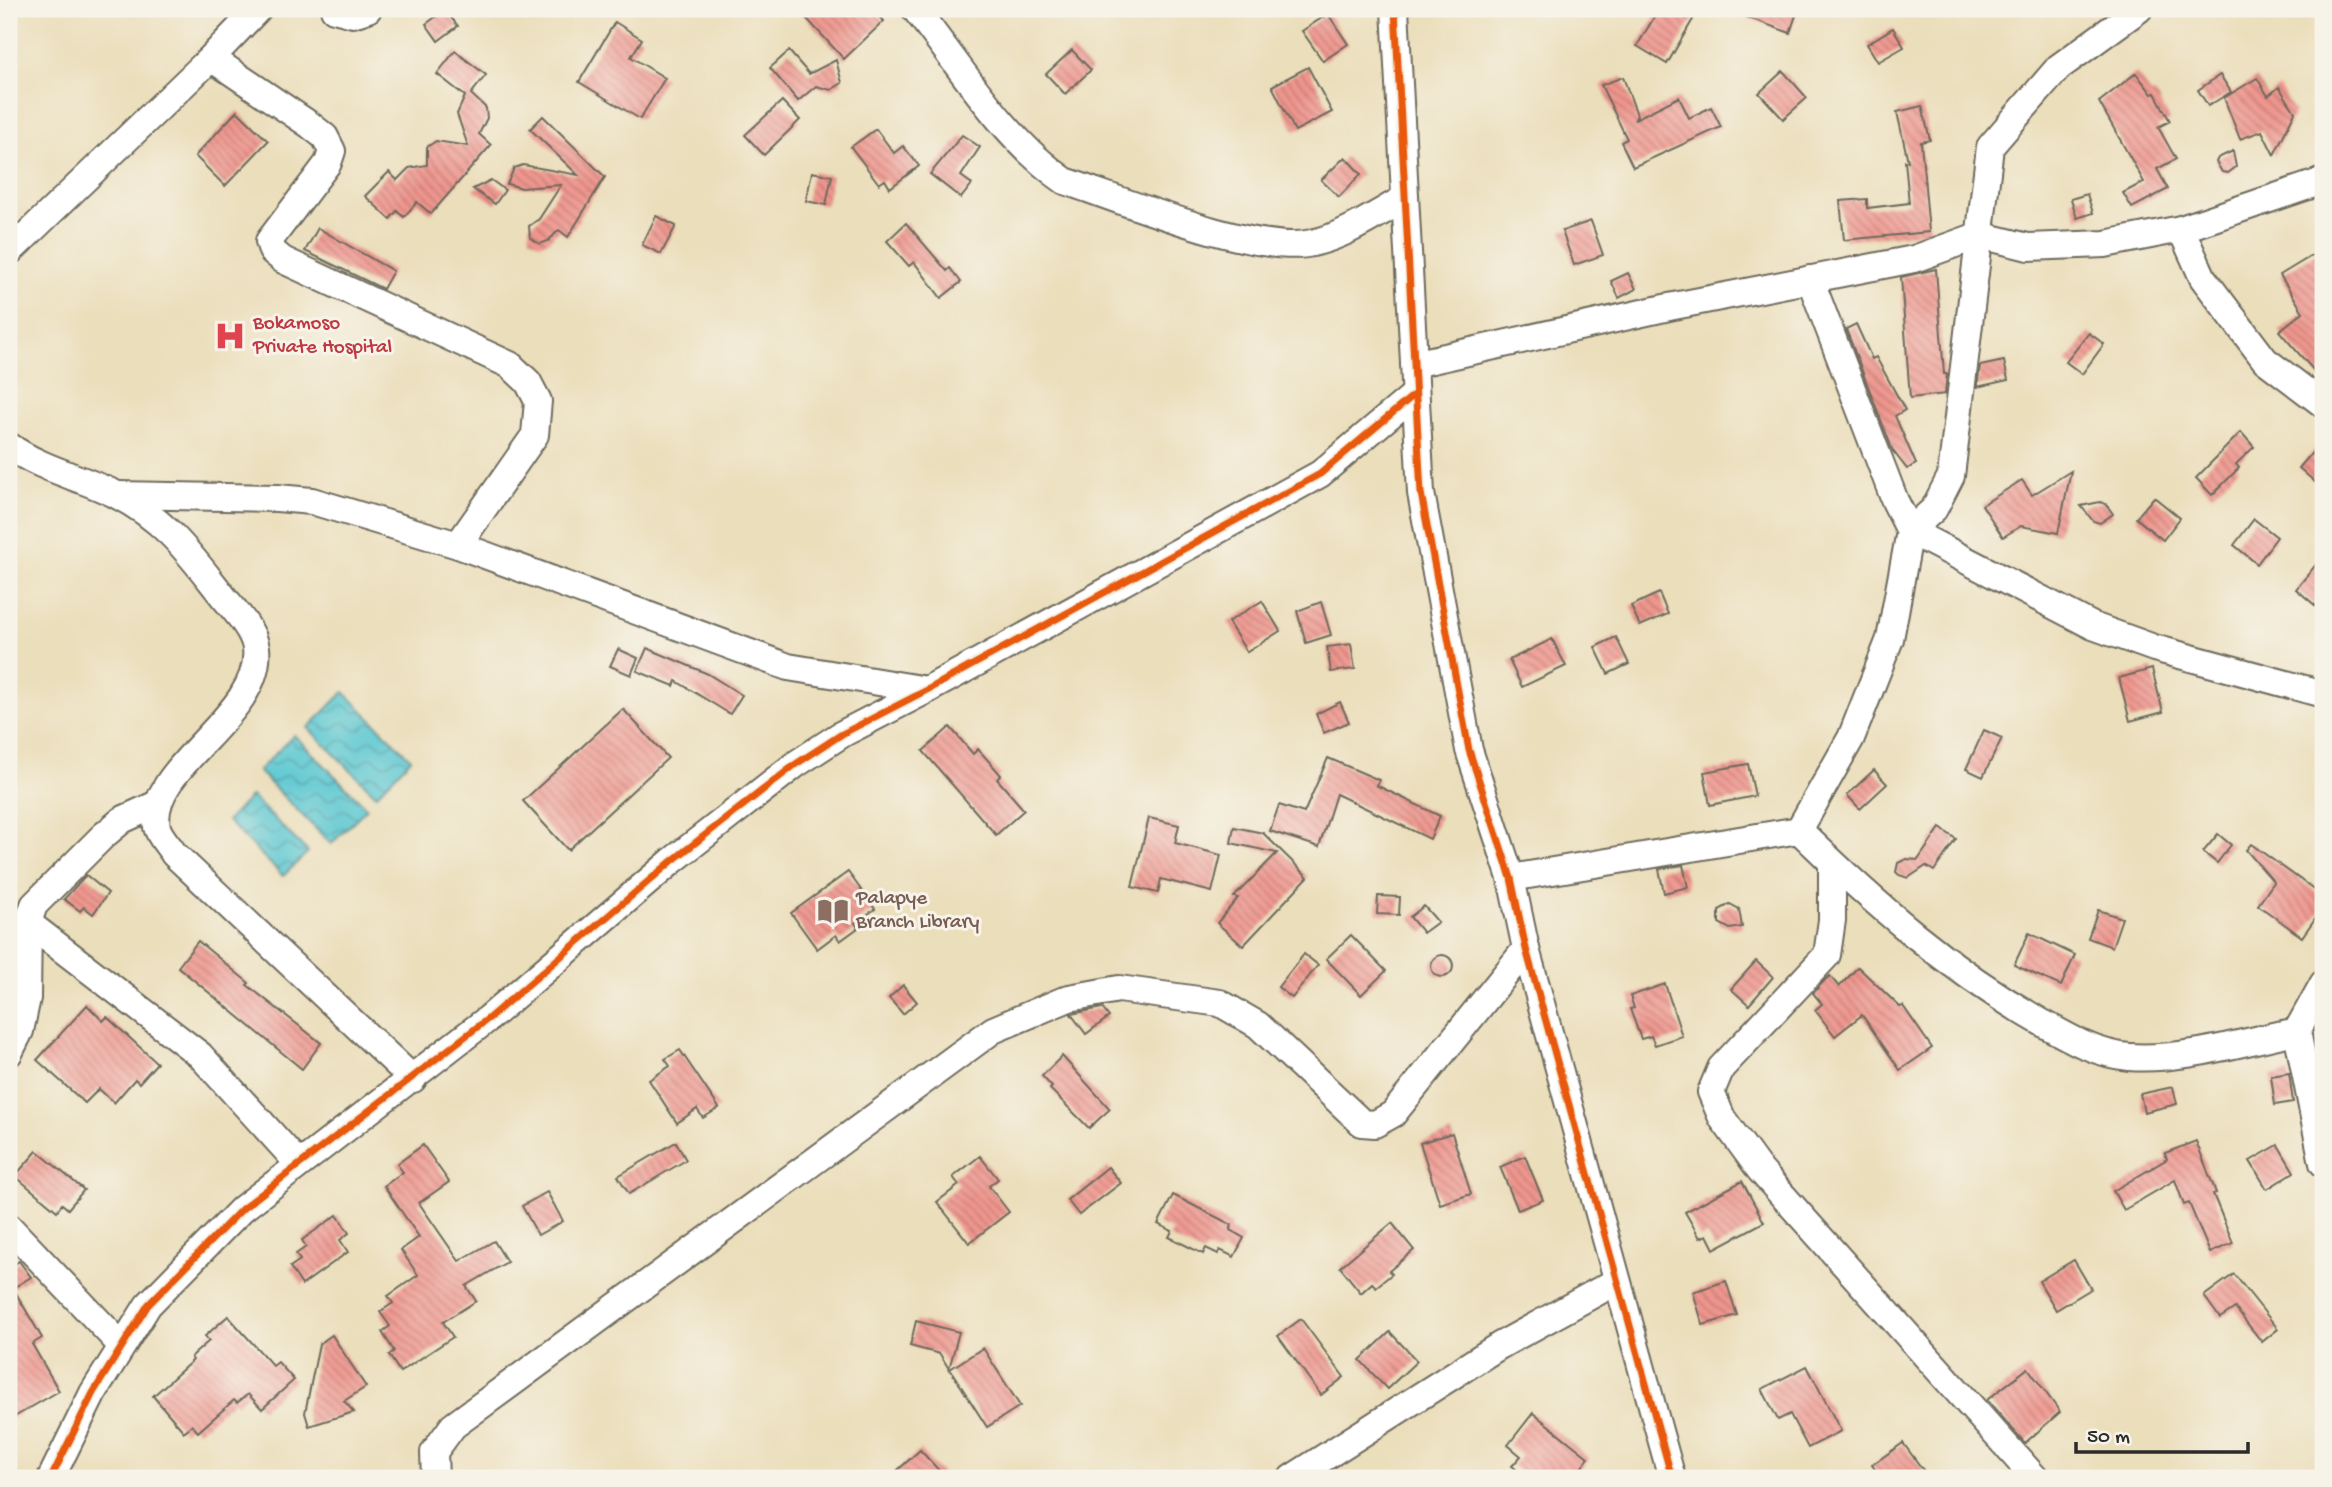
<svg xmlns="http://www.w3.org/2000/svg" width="2332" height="1487" font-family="'Gochi Hand',sans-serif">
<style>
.water{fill:url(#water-waves);stroke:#42797e;stroke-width:2}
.building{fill:url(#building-back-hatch)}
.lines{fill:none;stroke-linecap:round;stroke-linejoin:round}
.minor-casing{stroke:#6e6a5d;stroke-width:30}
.minor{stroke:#fff;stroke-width:26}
.cycleway-casing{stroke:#f7f3e8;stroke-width:11}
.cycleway{stroke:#e8590c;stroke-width:7}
.labels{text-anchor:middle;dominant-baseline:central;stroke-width:6;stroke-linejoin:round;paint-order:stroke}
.health-label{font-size:21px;fill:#be3a42;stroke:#f7f3e8;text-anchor:start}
.education-label{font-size:21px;fill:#785e54;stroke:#f7f3e8;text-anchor:start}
</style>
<defs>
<pattern id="water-waves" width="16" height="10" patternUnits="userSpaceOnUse" patternTransform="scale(1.75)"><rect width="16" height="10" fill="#5ac7d1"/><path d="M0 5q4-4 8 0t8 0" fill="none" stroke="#4ba2aa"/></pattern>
<pattern id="building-back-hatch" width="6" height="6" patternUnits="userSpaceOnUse" patternTransform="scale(1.75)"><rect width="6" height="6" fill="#ef968e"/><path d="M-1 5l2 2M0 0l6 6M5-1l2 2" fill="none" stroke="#c27b74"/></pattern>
</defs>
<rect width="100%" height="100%" fill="#f7f3e8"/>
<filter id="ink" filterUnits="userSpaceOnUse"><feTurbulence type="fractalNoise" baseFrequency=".0143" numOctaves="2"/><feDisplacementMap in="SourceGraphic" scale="14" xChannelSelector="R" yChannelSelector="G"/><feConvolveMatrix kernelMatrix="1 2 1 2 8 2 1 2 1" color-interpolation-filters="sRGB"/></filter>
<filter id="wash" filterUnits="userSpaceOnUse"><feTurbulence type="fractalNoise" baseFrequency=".00686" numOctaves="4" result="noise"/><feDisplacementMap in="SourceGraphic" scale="28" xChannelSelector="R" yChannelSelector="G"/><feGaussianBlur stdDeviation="1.57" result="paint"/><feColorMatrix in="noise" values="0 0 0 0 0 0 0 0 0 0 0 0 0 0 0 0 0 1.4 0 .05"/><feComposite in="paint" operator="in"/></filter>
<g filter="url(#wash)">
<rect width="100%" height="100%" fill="#ebdebb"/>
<!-- water -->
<g class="water">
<polygon points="344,692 411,759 376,795 308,728"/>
<polygon points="294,735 367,808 331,844 258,771"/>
<polygon points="251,796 308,852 283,876 227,821"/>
</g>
<g id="blocks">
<!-- building -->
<g class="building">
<polygon points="798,9 873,9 884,21 844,59"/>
<polygon points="1659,9 1699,9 1667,64 1637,46"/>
<polygon points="1730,9 1798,9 1790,33 1730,11"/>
<polygon points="445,10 458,26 438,41 426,24"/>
<polygon points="1328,14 1348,44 1323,61 1302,31"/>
<polygon points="615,22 642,39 631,57 665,78 640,119 579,82"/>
<polygon points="1893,28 1904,47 1878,62 1867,44"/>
<polygon points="1072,50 1091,70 1065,94 1046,74"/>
<polygon points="455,51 486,75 471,94 486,108 487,118 479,134 491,145 431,214 417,202 404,217 397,211 390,219 365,196 389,172 397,180 409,168 427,165 427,147 436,141 468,146 457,114 465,96 437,74"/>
<polygon points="789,51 809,74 836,60 842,83 831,90 816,86 798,101 770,68"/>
<polygon points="1308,67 1332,112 1295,131 1272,86"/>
<polygon points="1783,71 1807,98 1783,119 1759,93"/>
<polygon points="2136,73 2152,94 2155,93 2170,121 2158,127 2176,159 2157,169 2168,189 2132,208 2123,193 2144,182 2099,102"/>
<polygon points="2220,75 2231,92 2208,106 2198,90"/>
<polygon points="1623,77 1637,115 1635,119 1679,97 1689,118 1711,107 1721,127 1633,167 1621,142 1627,139 1601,85"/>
<polygon points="2257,78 2268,96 2279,87 2295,112 2274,155 2262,131 2240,139 2224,98"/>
<polygon points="782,101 800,120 764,155 745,135"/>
<polygon points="1922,106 1930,140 1921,142 1929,232 1844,240 1840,201 1867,199 1867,208 1909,203 1905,161 1908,161 1897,112"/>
<polygon points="237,111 268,141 225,186 195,156"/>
<polygon points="543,116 605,177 568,237 559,230 548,241 540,244 530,238 529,226 539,219 561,185 522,188 507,184 514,168 523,165 578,175 530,129"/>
<polygon points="876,129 894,153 903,146 919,166 890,188 885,180 879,184 851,147"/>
<polygon points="962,135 980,147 961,176 972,184 961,198 930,174"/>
<polygon points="2233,151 2236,167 2228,173 2222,172 2216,162 2218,158"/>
<polygon points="1345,157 1361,174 1339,197 1321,180"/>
<polygon points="812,172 832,176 826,205 806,201"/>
<polygon points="491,180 505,190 495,204 473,189"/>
<polygon points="2087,194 2093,213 2077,218 2071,199"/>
<polygon points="656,216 676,226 661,254 642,245"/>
<polygon points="1591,221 1603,255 1574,265 1562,231"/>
<polygon points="906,223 947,271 950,268 961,282 941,298 914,262 909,266 887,241"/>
<polygon points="318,228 393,271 383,289 305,251"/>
<polygon points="2323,249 2323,381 2279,331 2303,312 2280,275"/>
<polygon points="1936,269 1944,374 1947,374 1945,394 1910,398 1901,277"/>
<polygon points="1628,273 1636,289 1619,298 1611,281"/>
<polygon points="1856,324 1872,359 1876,357 1905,410 1895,416 1916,464 1907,469 1893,451 1846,329"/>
<polygon points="2089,333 2104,344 2082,374 2066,362"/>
<polygon points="2004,361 2008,380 1977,387 1980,366"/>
<polygon points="2241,432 2254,447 2236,464 2239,468 2212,495 2196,478"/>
<polygon points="2323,440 2323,489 2299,468"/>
<polygon points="2071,471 2058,533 2021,526 2003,537 1982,505 2022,480 2032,495"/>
<polygon points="2154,497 2180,518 2163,540 2136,518"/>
<polygon points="2100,502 2106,504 2113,514 2100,523 2093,521 2081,506"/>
<polygon points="2254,519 2277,537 2257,564 2234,545"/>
<polygon points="2323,556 2323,612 2296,589"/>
<polygon points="1659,593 1668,614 1640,626 1631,606"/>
<polygon points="1262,601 1280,631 1247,652 1228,622"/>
<polygon points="1321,602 1331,635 1306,643 1297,611"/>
<polygon points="1616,637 1629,664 1608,674 1595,647"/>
<polygon points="1552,639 1566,666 1522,687 1509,660"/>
<polygon points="1351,644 1355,669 1331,672 1327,647"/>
<polygon points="647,648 708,674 742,695 730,714 676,681 674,686 637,671"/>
<polygon points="618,649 638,658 631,675 610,666"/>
<polygon points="2152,669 2163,712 2130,721 2119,678"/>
<polygon points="1340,702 1349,722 1324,733 1316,714"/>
<polygon points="623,709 668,758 568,850 523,801"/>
<polygon points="950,727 973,754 978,749 1001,775 997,779 1024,810 996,835 923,751"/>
<polygon points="1984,730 2002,738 1983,777 1966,769"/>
<polygon points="1328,758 1379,780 1376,785 1440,816 1430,839 1336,794 1319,847 1270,831 1279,805 1304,813"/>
<polygon points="1748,764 1755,796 1710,805 1704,772"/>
<polygon points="1874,770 1887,784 1860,809 1847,795"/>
<polygon points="1149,818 1179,825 1175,843 1221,855 1212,892 1161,879 1158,893 1132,887"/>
<polygon points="1234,827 1263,833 1308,877 1243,946 1217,923 1238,898 1234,897 1277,853 1231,843"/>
<polygon points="1940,828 1956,839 1934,871 1926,866 1908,878 1899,875 1896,872 1898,863 1906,859 1918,860"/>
<polygon points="2218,834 2231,845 2217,863 2203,852"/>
<polygon points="2251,844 2323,896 2323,907 2302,937 2258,905 2274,882 2246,850"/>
<polygon points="1683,865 1688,887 1664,893 1659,869"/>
<polygon points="848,872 875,909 855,923 858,928 840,941 836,935 817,949 791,913"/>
<polygon points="86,875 108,893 93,914 84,907 80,911 64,899"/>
<polygon points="1378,896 1400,897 1399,915 1377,914"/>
<polygon points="1730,904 1739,909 1742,927 1730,929 1719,923 1719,910"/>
<polygon points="1424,906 1438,922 1423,933 1410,917"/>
<polygon points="2098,910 2122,918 2112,947 2088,938"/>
<polygon points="2029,933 2075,955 2061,986 2014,965"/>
<polygon points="1351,935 1386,971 1361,995 1326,959"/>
<polygon points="198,941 249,983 247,985 321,1043 302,1069 178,967"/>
<polygon points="1304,954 1318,965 1292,998 1278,987"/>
<circle cx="1442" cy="966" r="11"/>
<polygon points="1756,961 1773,977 1749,1005 1731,989"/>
<polygon points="1858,967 1900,1007 1903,1006 1932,1048 1900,1070 1862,1015 1835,1036 1815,1010 1822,1004 1813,993 1826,979 1830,976 1839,987"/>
<polygon points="1665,984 1682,1036 1655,1045 1651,1036 1641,1039 1630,1009 1634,1008 1630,996"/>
<polygon points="903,985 917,1002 903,1014 889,998"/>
<polygon points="87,1005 103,1021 107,1017 157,1063 139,1083 135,1079 114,1103 99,1089 85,1103 37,1060"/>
<polygon points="1102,1008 1109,1017 1086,1034 1071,1014"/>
<polygon points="680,1050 719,1108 703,1118 697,1109 677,1123 649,1080 670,1066 665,1059"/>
<polygon points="1062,1056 1110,1109 1089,1128 1050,1089 1052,1087 1042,1076"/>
<polygon points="2289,1073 2293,1102 2275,1105 2271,1076"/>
<polygon points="2173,1087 2177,1104 2144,1112 2140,1094"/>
<polygon points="1452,1133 1471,1194 1440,1204 1420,1143"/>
<polygon points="2196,1141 2216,1193 2213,1194 2233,1243 2210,1253 2189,1203 2184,1205 2175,1180 2124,1210 2113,1191 2167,1159 2165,1153"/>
<polygon points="676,1142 686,1160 629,1194 618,1176"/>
<polygon points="423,1145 449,1182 419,1203 459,1261 494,1241 507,1262 466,1286 476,1301 443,1322 453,1337 400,1372 389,1355 394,1351 382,1332 390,1326 380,1312 393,1303 388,1296 418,1275 401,1250 419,1237 384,1186 403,1172 397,1164"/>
<polygon points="2278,1145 2294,1172 2267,1189 2250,1161"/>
<polygon points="37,1151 84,1190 68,1209 62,1204 57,1211 15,1176"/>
<polygon points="980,1156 998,1179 989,1186 1009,1212 969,1243 937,1202 959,1185 953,1177"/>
<polygon points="1525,1156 1543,1200 1518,1210 1500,1167"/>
<polygon points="1108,1167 1121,1183 1079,1215 1067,1200"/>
<polygon points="1742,1181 1764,1222 1714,1249 1707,1235 1700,1238 1685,1212"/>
<polygon points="547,1192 563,1221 538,1235 522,1206"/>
<polygon points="1173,1195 1232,1225 1230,1230 1244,1238 1234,1257 1220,1250 1218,1254 1206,1248 1203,1254 1169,1237 1172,1231 1158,1224"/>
<polygon points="337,1215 349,1233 340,1240 348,1252 302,1285 290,1267 300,1260 296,1254 306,1247 302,1240"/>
<polygon points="1392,1223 1414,1250 1389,1271 1392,1274 1376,1287 1372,1283 1361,1293 1340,1267"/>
<polygon points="2074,1260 2091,1289 2056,1310 2039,1281"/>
<polygon points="19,1261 31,1277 13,1288 42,1338 32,1344 59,1391 9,1420 9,1268"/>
<polygon points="2234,1274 2278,1329 2262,1342 2235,1308 2220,1318 2204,1296"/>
<polygon points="1726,1281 1737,1315 1703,1325 1693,1292"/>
<polygon points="228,1316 273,1366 278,1362 294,1380 262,1409 248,1394 237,1403 234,1400 198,1432 192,1425 184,1432 153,1396 193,1360 191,1357 209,1341 205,1336"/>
<polygon points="1301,1319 1344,1377 1321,1395 1278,1336"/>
<polygon points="916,1321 959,1332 949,1369 940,1354 910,1346"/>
<polygon points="1390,1332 1417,1361 1387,1389 1360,1360"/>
<polygon points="332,1335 366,1387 344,1401 354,1412 309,1426 305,1413 319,1344"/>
<polygon points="983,1348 1020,1406 987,1427 950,1369"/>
<polygon points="1807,1366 1841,1431 1808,1448 1790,1414 1778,1420 1762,1389"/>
<polygon points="2028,1368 2060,1412 2025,1443 1987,1400"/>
<polygon points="1533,1413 1589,1458 1573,1478 1527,1478 1512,1466 1521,1456 1508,1445"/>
<polygon points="1903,1443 1929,1478 1881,1478 1872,1465"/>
<polygon points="920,1450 946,1478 889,1478"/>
</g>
</g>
</g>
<g filter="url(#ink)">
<use href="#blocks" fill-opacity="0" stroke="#6e6a5d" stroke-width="2"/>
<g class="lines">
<defs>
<g id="minor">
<polyline points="334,9 353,14 368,9"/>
<path d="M915,9c46,58 89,130 150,172 57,19 193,75 247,62 33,-7 63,-28 92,-44"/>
<polyline points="1395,9 1421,493 1469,750 1511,878 1526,949 1672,1478"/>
<polyline points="2139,9 2059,67 1990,147 1951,476 1934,509 1910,531 2093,626 2154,648 2323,694"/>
<polyline points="211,58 310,125 325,137 332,151 328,163 269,241 272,251 283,260 510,365 528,382 538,401 535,435 458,545"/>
<polyline points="2323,181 2181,229 2203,278 2265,360 2323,404"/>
<polyline points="9,252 211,58 258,9"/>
<polyline points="1414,364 1669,307 1914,259 1980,235 2028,247 2105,244 2181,229"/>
<path d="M9,446c32,23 71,31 106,48 51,26 73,58 107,101 12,15 31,34 34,53 8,68 -111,119 -99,179 2,9 12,19 17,27l239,225"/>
<polyline points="117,495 277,498 312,501 458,545 788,667 927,690"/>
<path d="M1799,830c74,73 152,141 242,192 28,16 55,32 88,35 55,4 115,-16 168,-26"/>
<polyline points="1832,863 1832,920 1827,955 1721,1068 1711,1092 1722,1118 1760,1170 2035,1478"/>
<polyline points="1511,878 1799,830 1851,738 1890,639 1910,531 1895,501 1810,279"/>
<polyline points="28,923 200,1055 298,1163"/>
<polyline points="2323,984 2297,1031 2323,1163"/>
<polyline points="9,1053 20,1031 27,998 28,923 34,905 103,836 122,820 157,804"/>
<polyline points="9,1227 121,1345"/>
<polyline points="51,1478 93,1393 148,1305 242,1209 489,1018 672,861 796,764 842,734 927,690 1320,474 1415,394"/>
<polyline points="435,1478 434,1452 453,1426 993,1030 1069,998 1119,989 1220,1003 1258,1025 1362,1123 1375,1124 1393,1114 1526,949"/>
<polyline points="1292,1478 1499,1346 1617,1281"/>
</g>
</defs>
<!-- minor casing -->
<use href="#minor" class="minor-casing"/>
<!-- minor -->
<use href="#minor" class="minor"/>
<defs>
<g id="cycleway">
<polyline points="1395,9 1421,493 1469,750 1511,878 1526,949 1672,1478"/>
<polyline points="51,1478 93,1393 148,1305 242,1209 489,1018 672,861 796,764 842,734 927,690 1320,474 1415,394"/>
</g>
</defs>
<!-- cycleway casing -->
<use href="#cycleway" class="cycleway-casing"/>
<!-- cycleway -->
<use href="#cycleway" class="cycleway"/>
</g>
</g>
<!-- icons -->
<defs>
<symbol id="hospital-bare" viewBox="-9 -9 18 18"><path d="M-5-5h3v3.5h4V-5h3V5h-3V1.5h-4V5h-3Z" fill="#e0444e" stroke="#f7f3e8" stroke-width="2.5" paint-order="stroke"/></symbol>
<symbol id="library-bare" viewBox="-9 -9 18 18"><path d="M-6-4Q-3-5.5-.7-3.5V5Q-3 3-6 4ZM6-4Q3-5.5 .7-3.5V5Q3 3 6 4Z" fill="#8d6e63" stroke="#f7f3e8" stroke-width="2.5" paint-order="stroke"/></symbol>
</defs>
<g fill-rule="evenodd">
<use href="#hospital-bare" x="208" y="314" width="44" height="44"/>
<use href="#library-bare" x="811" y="889" width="44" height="44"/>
</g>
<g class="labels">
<!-- health labels -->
<g class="health-label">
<text x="253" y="324">Bokamoso<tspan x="253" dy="24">Private Hospital</tspan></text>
</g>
<!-- education labels -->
<g class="education-label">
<text x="856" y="899">Palapye<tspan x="856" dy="24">Branch Library</tspan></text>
</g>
</g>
<!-- margin -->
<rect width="2332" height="1487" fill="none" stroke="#f7f3e8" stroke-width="35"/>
<!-- scale -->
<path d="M2076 1442v10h172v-10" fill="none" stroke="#2b2b2b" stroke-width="3.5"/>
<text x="2087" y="1442" font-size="21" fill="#2b2b2b" stroke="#f7f3e8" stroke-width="5" paint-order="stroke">50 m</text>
</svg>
